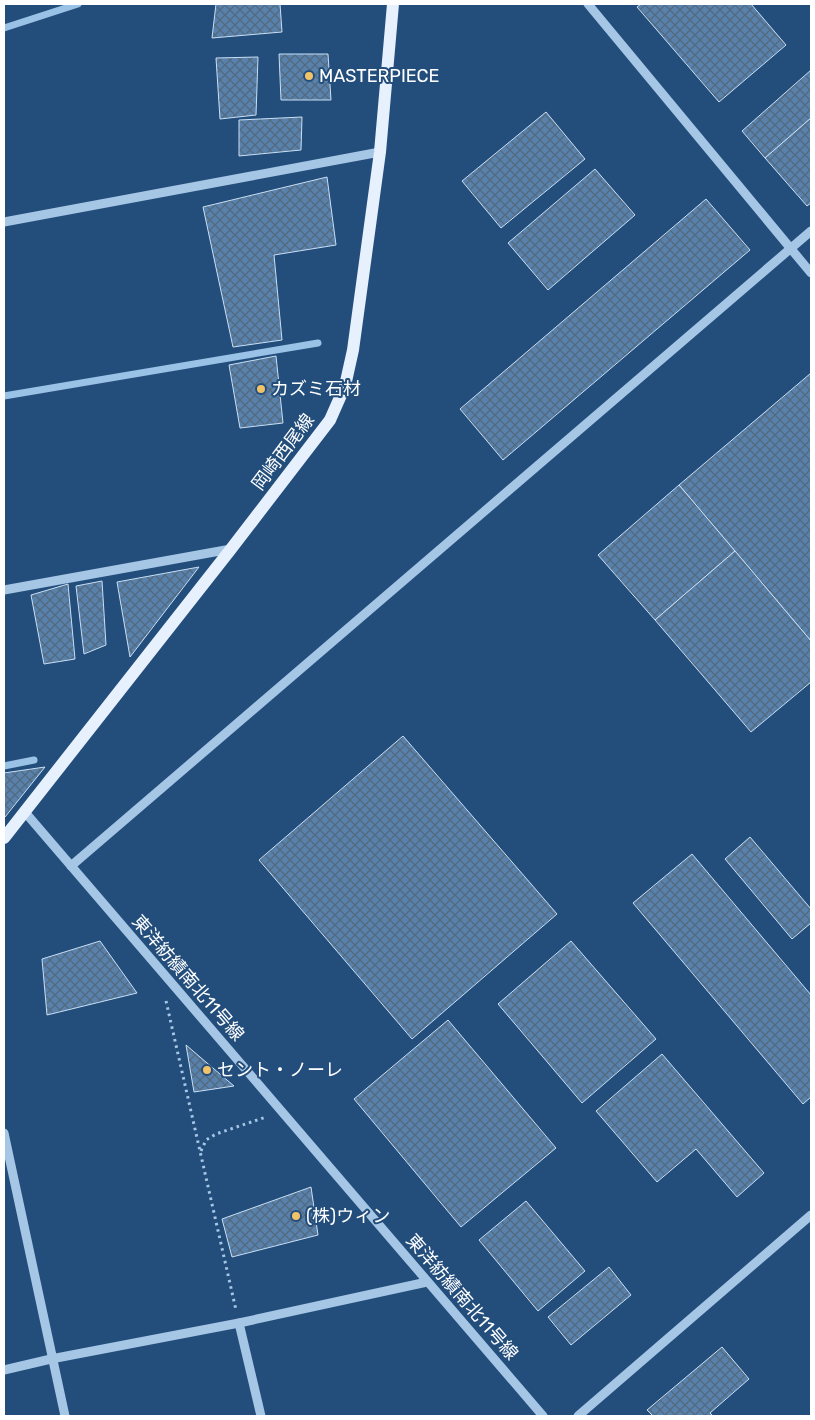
<svg xmlns="http://www.w3.org/2000/svg" width="815" height="1420" font-family="Rubik,'Noto Sans JP',sans-serif">
<style>
.lines{fill:none;stroke-linecap:round;stroke-linejoin:round}
.stream{stroke:#9ac1e6;stroke-width:7}
.building{fill:url(#building-cross-hatch);stroke:#c9dff4}
.path{stroke:#a6c6e5;stroke-width:3;stroke-dasharray:2.5 4;stroke-linecap:butt}
.minor{stroke:#a6c6e5;stroke-width:9}
.major{stroke:#e7f0fd;stroke-width:12}
.poi-dot{fill:#f1c369;stroke:#234e7c;stroke-width:2}
.labels{text-anchor:middle;dominant-baseline:central;stroke-width:4;stroke-linejoin:round;paint-order:stroke}
.poi-label{font-size:18px;fill:#fff;stroke:#234e7c;text-anchor:start}
.street-label{font-size:18px;fill:#fff;stroke:#234e7c}
</style>
<defs>
<pattern id="building-cross-hatch" width="8" height="8" patternUnits="userSpaceOnUse" patternTransform="scale(1.25)"><rect width="8" height="8" fill="#5881ab"/><path d="M0 0l8 8M0 8l8-8" fill="none" stroke="#536980"/></pattern>
</defs>
<rect width="100%" height="100%" fill="#234e7c"/>
<g class="lines">
<!-- stream -->
<g class="stream">
<polyline points="4,28 78,4"/>
<polyline points="4,396 318,343"/>
<polyline points="4,766 34,760"/>
</g>
</g>
<!-- building -->
<g class="building">
<polygon points="216,4 280,4 282,32 212,38"/>
<polygon points="641,4 751,4 786,45 719,102 637,7"/>
<polygon points="279,54 328,54 331,100 281,100"/>
<polygon points="258,57 256,115 220,119 216,58"/>
<polygon points="811,70 811,118 765,158 742,131"/>
<polygon points="546,112 585,159 501,228 462,181"/>
<polygon points="302,117 301,150 239,156 239,120"/>
<polygon points="811,118 811,203 807,206 765,158"/>
<polygon points="595,169 635,215 548,290 508,243"/>
<polygon points="327,177 336,245 274,255 282,340 233,347 203,207"/>
<polygon points="706,199 750,250 503,460 460,409"/>
<polygon points="276,356 283,423 240,428 229,365"/>
<polygon points="811,373 811,641 679,485"/>
<polygon points="679,485 735,551 655,620 598,555"/>
<polygon points="735,551 811,641 811,682 751,732 655,620"/>
<polygon points="199,567 130,657 117,582"/>
<polygon points="102,581 106,645 84,654 76,586"/>
<polygon points="68,584 75,659 44,664 31,595"/>
<polygon points="403,736 557,914 412,1039 259,860"/>
<polygon points="45,767 5,817 4,817 4,773"/>
<polygon points="750,837 811,909 811,923 792,939 725,859"/>
<polygon points="692,854 811,995 811,1097 803,1104 633,903"/>
<polygon points="100,941 137,993 47,1015 42,959"/>
<polygon points="571,941 656,1039 582,1103 498,1004"/>
<polygon points="448,1020 556,1148 461,1227 354,1099"/>
<polygon points="186,1045 234,1086 194,1092"/>
<polygon points="662,1054 764,1173 737,1197 696,1149 657,1182 596,1111"/>
<polygon points="311,1187 318,1235 232,1257 222,1219"/>
<polygon points="526,1201 585,1271 538,1311 479,1240"/>
<polygon points="609,1267 631,1295 571,1345 548,1317"/>
<polygon points="722,1347 749,1379 710,1413 713,1416 653,1416 647,1410"/>
</g>
<g class="lines">
<!-- path -->
<g class="path">
<polyline points="166,1001 236,1310"/>
<polyline points="201,1151 206,1140 216,1134 266,1117"/>
</g>
<!-- minor -->
<g class="minor">
<polyline points="588,4 811,273"/>
<polyline points="4,222 380,152"/>
<polyline points="4,590 231,549"/>
<polyline points="24,811 543,1416"/>
<polyline points="71,866 811,231"/>
<polyline points="4,1133 65,1416"/>
<polyline points="239,1323 261,1416"/>
<polyline points="4,1370 51,1359 239,1323 427,1282"/>
<polyline points="578,1416 811,1215"/>
</g>
<!-- major -->
<polyline class="major" points="4,838 231,549 330,420 345,386 353,350 380,152 393,4"/>
</g>
<!-- markers -->
<g class="poi-dot">
<circle cx="309" cy="76" r="5"/>
<circle cx="261" cy="389" r="5"/>
<circle cx="207" cy="1070" r="5"/>
<circle cx="296" cy="1216" r="5"/>
</g>
<g class="labels">
<!-- poi labels -->
<g class="poi-label">
<text x="319" y="76">MASTERPIECE</text>
<text x="271" y="389">カズミ石材</text>
<text x="217" y="1070">セント・ノーレ</text>
<text x="306" y="1216">(株)ウィン</text>
</g>
<!-- street labels -->
<g class="street-label">
<text transform="translate(283 452) rotate(-53)">岡崎西尾線</text>
<text transform="translate(188 978) rotate(49)">東洋紡績南北11号線</text>
<text transform="translate(462 1297) rotate(49)">東洋紡績南北11号線</text>
</g>
</g>
<!-- border -->
<rect width="815" height="1420" fill="none" stroke="#ffffff" stroke-width="10"/>
</svg>
